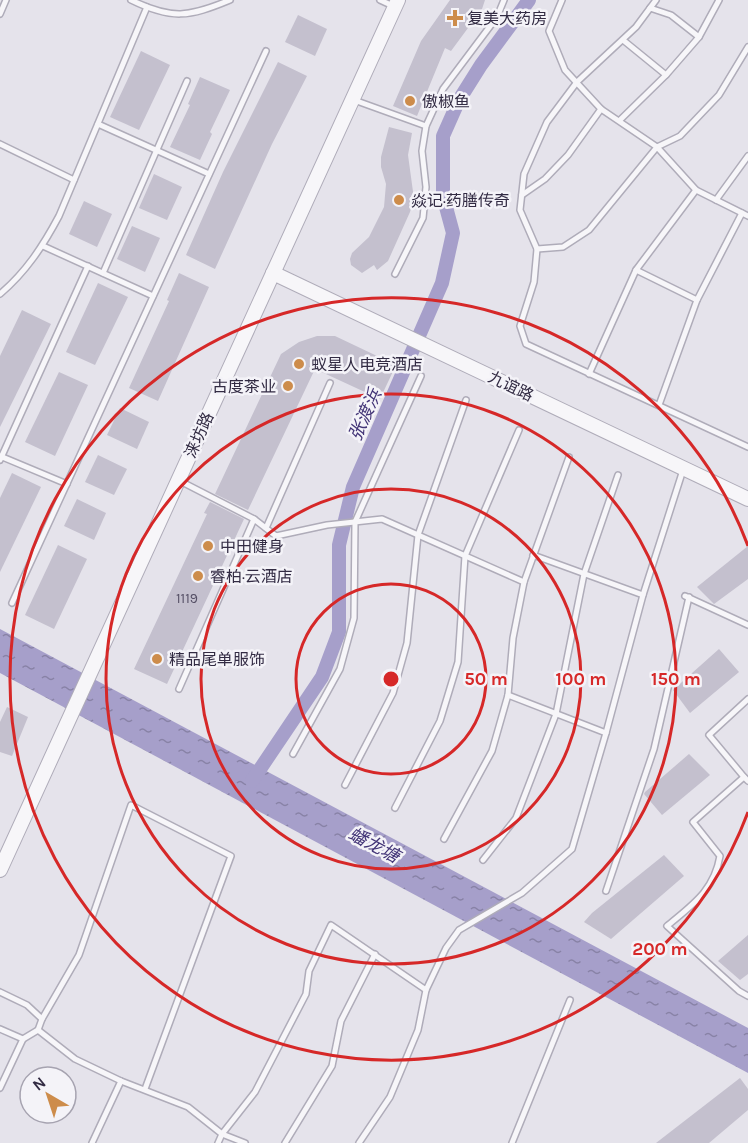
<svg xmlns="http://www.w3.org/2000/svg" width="748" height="1143" font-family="Karla,'Noto Sans SC',sans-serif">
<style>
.water{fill:url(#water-ripples)}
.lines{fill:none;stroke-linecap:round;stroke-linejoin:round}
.canal{stroke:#a69fca;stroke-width:14}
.building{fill:#c4c0ce}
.service-casing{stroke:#afacb9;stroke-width:8}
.tertiary-casing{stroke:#afacb9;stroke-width:16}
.service{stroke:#f7f6f9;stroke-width:5}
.tertiary{stroke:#f7f6f9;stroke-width:14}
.ring{fill:none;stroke:#d62828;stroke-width:3}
.poi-dot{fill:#cd8c4b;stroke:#f4f3f8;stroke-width:2}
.labels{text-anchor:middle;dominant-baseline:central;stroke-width:5;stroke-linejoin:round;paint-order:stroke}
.number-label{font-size:14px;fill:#565066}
.poi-label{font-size:16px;fill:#322b43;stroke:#f4f3f8;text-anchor:start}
.street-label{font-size:16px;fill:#322b43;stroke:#f4f3f8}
.water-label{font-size:18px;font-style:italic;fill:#433577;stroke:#f4f3f8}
.centre{fill:#d62828;stroke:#f4f3f8;stroke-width:3}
.ring-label{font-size:18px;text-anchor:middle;font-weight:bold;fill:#d62828;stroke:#f4f3f8;stroke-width:5;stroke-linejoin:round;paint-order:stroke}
</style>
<defs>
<pattern id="water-ripples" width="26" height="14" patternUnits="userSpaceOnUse" patternTransform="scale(1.5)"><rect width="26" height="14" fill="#a69fca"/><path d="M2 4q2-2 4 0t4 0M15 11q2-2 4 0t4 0" fill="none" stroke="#8882a6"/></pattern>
</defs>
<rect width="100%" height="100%" fill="#e5e3eb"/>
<!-- water -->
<polygon class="water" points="0,629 748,1028 748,1073 0,673"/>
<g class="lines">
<!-- canal -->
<polyline class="canal" points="252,781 322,677 339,632 339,545 353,487 442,283 453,233 443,196 443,136 459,100 481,65 529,0"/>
</g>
<!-- building -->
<g class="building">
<polygon points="450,0 485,0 482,9 451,51 445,48 417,116 393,106 421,41"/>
<polygon points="298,15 327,29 315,56 285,42"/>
<polygon points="141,51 170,65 139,130 110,117"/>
<polygon points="278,62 307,76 272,144 215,269 186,255 223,172"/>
<polygon points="200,77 230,90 210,132 212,134 200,160 170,147 190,105 188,104"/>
<polygon points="389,127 412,133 408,155 414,199 410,212 388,261 377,270 374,265 362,273 351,265 350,259 352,253 369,237 384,207 386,184 381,167 381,157"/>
<polygon points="154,174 182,187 167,220 139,208"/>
<polygon points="84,201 112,214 97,247 69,234"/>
<polygon points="132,226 160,238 145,272 117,259"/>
<polygon points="179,273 209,287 158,401 129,388 169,301 167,300"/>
<polygon points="98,283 128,297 95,365 66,352"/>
<polygon points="22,310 51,324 0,427 0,356"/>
<polygon points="317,336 335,336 396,365 380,399 315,369 248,510 215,494 281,354 299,342"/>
<polygon points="59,372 88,385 55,456 25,442"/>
<polygon points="120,408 149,422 137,449 107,435"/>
<polygon points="98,455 127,469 114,495 85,482"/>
<polygon points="12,473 41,487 0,572 0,498"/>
<polygon points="77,499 106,513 94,540 64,526"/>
<polygon points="210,502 244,519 167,684 134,669 207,514 204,513"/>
<polygon points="58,545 87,559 54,629 25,615"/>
<polygon points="748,546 748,579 714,604 697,587"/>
<polygon points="719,649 739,672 690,713 673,690"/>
<polygon points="7,707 28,717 12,756 0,752 0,722"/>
<polygon points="689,754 710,775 662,815 644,794 645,792"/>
<polygon points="664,855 684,876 611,939 584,922 592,913"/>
<polygon points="748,935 748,974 740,980 718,961"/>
<polygon points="740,1078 748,1089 748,1110 709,1143 656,1143"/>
</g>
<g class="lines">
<defs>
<g id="service">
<path d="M131,0c41,20 58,17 99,0"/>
<polyline points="380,0 393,6"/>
<polyline points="562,0 549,31 565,70 601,109 657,147 696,190 748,216"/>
<polyline points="656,0 636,27 577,82 547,122 524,174 520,210 537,249 534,282 520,326 526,344 748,447"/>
<polyline points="650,8 671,15 699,37"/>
<polyline points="0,14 6,0"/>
<polyline points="623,40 666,75"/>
<polyline points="354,100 426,126"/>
<polyline points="620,120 666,75 699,37 719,0"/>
<polyline points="98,124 209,174"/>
<polyline points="0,144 74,180"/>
<polyline points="522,195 545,179 568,155 601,109"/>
<polyline points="716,200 748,156"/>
<polyline points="43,246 153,296"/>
<polyline points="537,249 563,247 589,230 657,147 680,136 719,95 748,47"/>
<polyline points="636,270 697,300"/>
<polyline points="103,273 187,81"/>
<polyline points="395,274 423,218 426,187 422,151 426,126 443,89 497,17 504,0"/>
<path d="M0,294c26,-22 43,-48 59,-78l88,-209"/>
<polyline points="589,374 636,270 696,190"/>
<polyline points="659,405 697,300 742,213"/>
<polyline points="0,456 67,484"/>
<polyline points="0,460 88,266"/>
<polyline points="180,481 254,519 276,536 327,525 382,519 524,582"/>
<polyline points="266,528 330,383"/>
<polyline points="533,555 643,595"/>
<polyline points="685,596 748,625"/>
<polyline points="12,603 266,51"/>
<polyline points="179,689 254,519"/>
<polyline points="508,695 606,733"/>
<polyline points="293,754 340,669 354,618 355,522 421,376"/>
<polyline points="744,777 709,735 748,699"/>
<path d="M748,781l-4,-4 -51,45 27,34c-6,35 -28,49 -53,70l72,65 9,5"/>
<polyline points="345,785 393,693 407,643 418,535 466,400"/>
<polyline points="395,808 440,721 458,662 465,556 519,430"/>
<polyline points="444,839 492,751 508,695 513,638 524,582 569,457"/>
<polyline points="483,860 516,818 556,714 584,574 618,475"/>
<polyline points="606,891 654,749 689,597"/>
<polyline points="0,992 27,1005 42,1019 38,1030 23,1039 0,1029"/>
<polyline points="42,1019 79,955 131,805 231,856 145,1089"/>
<polyline points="38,1030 75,1059 121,1081 188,1107 222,1134 245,1143"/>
<polyline points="0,1088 23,1039"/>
<polyline points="92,1143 121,1081"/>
<polyline points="218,1143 222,1134 255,1092 306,994 309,971 331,925 426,990"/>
<polyline points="285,1143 332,1066 341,1021 375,954"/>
<polyline points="359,1143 390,1097 418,1030 426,990 446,948 459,930 522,893 572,849 606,733 643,595 683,470"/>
<polyline points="512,1143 570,1000"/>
</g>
<g id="tertiary">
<polyline points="273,273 748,499"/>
<polyline points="0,870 398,0"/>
</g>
</defs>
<!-- service casing -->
<use href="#service" class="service-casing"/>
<!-- tertiary casing -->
<use href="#tertiary" class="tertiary-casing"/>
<!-- service -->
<use href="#service" class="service"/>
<!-- tertiary -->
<use href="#tertiary" class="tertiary"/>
</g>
<!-- distance rings -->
<g class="ring">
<circle cx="391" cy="679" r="95"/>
<circle cx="391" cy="679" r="190"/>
<circle cx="391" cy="679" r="285"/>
<path d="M748 812A381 381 0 1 1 748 546"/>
</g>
<!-- markers -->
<g class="poi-dot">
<path d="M452 9h6v6h6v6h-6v6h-6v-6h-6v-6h6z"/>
<circle cx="410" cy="101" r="6"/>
<circle cx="399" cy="200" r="6"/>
<circle cx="299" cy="364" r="6"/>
<circle cx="288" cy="386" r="6"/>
<circle cx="208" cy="546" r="6"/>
<circle cx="198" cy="576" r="6"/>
<circle cx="157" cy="659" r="6"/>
</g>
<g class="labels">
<!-- number labels -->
<g class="number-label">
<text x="187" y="598">1119</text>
</g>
<!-- poi labels -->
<g class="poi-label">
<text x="467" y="18">复美大药房</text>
<text x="422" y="101">傲椒鱼</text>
<text x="411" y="200">焱记·药膳传奇</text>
<text x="311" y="364">蚁星人电竞酒店</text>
<text x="276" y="386" text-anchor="end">古度茶业</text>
<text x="220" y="546">中田健身</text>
<text x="210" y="576">睿柏·云酒店</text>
<text x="169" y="659">精品尾单服饰</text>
</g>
<!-- street labels -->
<g class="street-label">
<text transform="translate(511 386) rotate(26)">九谊路</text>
<text transform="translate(199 435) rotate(-66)">涞坊路</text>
</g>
<!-- water labels -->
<g class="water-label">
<text transform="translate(365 415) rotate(-66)">张渡浜</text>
<text transform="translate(374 845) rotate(28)">蟠龙塘</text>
</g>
</g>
<circle cx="391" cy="679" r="9" class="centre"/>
<g class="ring-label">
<text x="486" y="685">50 m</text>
<text x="581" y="685">100 m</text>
<text x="676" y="685">150 m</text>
<text x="660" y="955">200 m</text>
</g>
<!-- north arrow -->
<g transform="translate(48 1095) rotate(321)"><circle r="28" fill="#f4f3f8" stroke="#a6a3b0" stroke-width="1.5"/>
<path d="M0-4.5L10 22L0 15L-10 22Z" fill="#cd8c4b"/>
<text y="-9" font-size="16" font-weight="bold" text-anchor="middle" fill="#322b43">N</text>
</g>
</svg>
